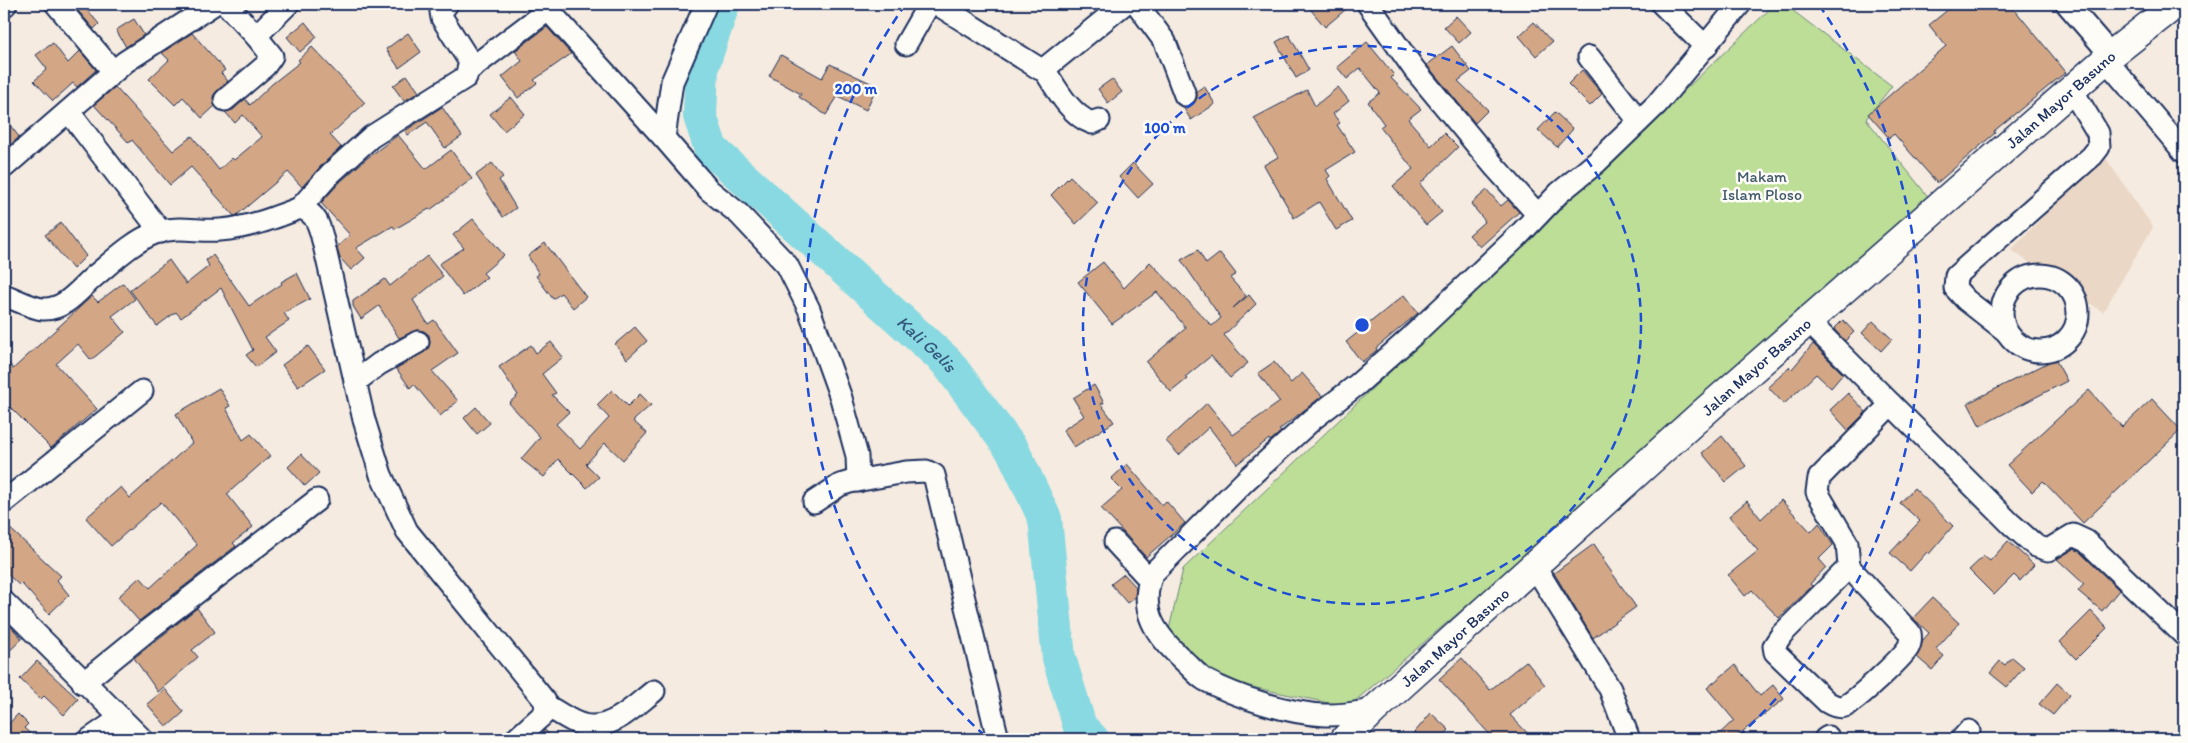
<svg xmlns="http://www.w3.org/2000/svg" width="2188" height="743" font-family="Itim,sans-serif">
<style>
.built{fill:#ebd7c5}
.green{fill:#bcde97;stroke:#6c867a}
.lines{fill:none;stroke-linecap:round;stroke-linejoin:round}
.river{stroke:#88d9e1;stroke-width:34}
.building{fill:#d3a785;stroke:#1b2f5e}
.minor-casing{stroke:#1b2f5e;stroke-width:25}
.major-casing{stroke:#1b2f5e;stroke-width:31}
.minor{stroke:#fdfcf7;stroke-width:21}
.major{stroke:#fdfcf7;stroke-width:28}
.ring{fill:none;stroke:#1d4ed8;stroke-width:2.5;stroke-dasharray:9 6}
.labels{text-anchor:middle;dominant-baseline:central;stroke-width:5;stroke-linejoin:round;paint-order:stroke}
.street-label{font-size:16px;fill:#1b2f5e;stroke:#fdfcf7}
.park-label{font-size:16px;fill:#435b6c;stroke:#fdfcf7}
.water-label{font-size:18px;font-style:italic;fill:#365a7f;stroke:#fdfcf7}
.centre{fill:#1d4ed8;stroke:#fdfcf7;stroke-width:2.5}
.ring-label{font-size:15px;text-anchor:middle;font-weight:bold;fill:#1d4ed8;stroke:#fdfcf7;stroke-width:5;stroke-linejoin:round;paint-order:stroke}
</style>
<rect width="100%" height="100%" fill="#f5ebe0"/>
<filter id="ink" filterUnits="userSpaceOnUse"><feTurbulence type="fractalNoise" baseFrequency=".02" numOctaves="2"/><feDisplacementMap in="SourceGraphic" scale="10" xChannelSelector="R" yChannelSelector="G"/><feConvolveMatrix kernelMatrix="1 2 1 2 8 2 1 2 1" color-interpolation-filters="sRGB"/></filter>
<g filter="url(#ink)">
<!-- built -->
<polygon class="built" points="2103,154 2153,227 2103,312 2011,250"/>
<!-- green -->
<polygon class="green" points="1775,4 1784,4 1892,86 1866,119 1930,199 1679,425 1348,707 1218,680 1167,638 1183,569"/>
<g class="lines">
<!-- river -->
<path class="river" id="s1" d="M723,4l-21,63 -2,49 11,33 235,212 67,90 32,68 14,139 21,69 12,12"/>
</g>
<!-- building -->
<g class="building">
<polygon points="72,4 82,4 99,24 94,29"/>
<polygon points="1306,4 1352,4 1325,27"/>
<polygon points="1955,4 2010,4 2066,72 1994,131 1995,133 1937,183 1894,134 1889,138 1868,114 1946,46 1929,25"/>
<polygon points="1456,16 1471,32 1459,43 1444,27"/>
<polygon points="134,19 144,35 126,47 116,30"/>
<polygon points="305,22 317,37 300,52 287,37"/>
<polygon points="1534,22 1552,42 1536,56 1519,36"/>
<polygon points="547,27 571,54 534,80 537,83 518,98 502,77 522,61 515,51"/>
<polygon points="192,33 225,70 221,73 228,81 217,91 213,96 215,106 202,118 183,97 175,105 149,79 169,60 162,53"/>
<polygon points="408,33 421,52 399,68 386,49"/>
<polygon points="1289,35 1309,70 1296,78 1276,42"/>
<polygon points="1367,42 1394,75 1391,78 1421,109 1408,119 1431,146 1444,133 1458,147 1420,184 1442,212 1426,225 1393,186 1413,169 1380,127 1384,124 1368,102 1380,93 1360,68 1347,79 1337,67"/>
<polygon points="53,43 68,63 80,51 96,70 77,87 73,83 53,101 34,81 47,69 36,55"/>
<polygon points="1452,46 1471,71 1458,81 1488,110 1475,123 1427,65"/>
<polygon points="312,47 365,103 330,135 341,147 322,165 302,187 288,172 237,215 234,216 191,167 170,185 132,140 129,143 94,105 115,87 173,151 192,136 219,170 232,158 234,160 262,137 243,115 235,123 225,112 233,110 245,99 250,105 272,84 300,62 298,60"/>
<polygon points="781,55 822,78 830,64 877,86 866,110 838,96 826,115 799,97 801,94 769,76"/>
<polygon points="1582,70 1602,94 1590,106 1568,84"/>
<polygon points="407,75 419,92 404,101 393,86"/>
<polygon points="1112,79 1122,92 1108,103 1098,89"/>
<polygon points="1204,86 1215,104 1191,120 1183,107 1189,107 1194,103 1197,98 1197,91"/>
<polygon points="1338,87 1349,101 1333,114 1340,123 1337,125 1355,152 1326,170 1330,176 1327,179 1352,221 1336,230 1319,202 1294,218 1264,165 1278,157 1254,118 1307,90 1315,106"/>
<polygon points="511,97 525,114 504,131 490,114"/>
<polygon points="442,107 462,136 445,148 427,122 408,135 405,131"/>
<polygon points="1555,112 1573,129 1557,147 1538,130"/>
<polygon points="4,117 19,137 8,147 4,142"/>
<polygon points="398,135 426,169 451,150 472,179 430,210 429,209 395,229 393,226 356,248 365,258 351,270 340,258 337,247 350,235 321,203 340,182 366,159"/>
<polygon points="492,163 503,177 499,180 516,208 503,217 476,175"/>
<polygon points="1133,163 1153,184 1138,198 1119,177"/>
<polygon points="1070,176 1098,203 1076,224 1051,195"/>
<polygon points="1487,190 1501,206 1508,200 1519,212 1480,247 1469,235 1485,221 1471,204"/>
<polygon points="473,219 504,255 483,273 487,277 463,296 439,264 464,248 453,235"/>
<polygon points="61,223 86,256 73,269 45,235"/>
<polygon points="545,243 586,297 573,308 561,293 553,299 536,276 539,274 528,256"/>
<polygon points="1198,250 1206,264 1220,253 1236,274 1230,278 1246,296 1233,308 1249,295 1256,304 1224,335 1248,363 1230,378 1211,356 1185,377 1187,379 1171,392 1146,362 1186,328 1157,292 1112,324 1078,282 1103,262 1124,288 1150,262 1212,326 1221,318 1181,260"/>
<polygon points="213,255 249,306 282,284 281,282 297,273 310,299 284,313 289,321 265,337 276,352 256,367 246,355 253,350 221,288 181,318 176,312 157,326 130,290 169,260 186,284 209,266 206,260"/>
<polygon points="427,256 443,276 413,300 428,324 434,320 458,353 432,371 458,401 440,416 414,384 410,388 396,368 428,349 430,342 429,335 424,331 418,330 399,338 379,306 361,319 353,306 353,301 385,279 390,286"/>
<polygon points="123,283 135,299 112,316 125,332 91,360 78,344 56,364 97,409 51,448 4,401 4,356 13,369 92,296 98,302"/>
<polygon points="1404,295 1418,313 1376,348 1377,350 1362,362 1346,342"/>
<polygon points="1843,320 1854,332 1845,341 1834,329"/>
<polygon points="1873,321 1892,339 1881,351 1862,333"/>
<polygon points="635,327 647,341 627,359 615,344"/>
<polygon points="551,342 563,357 542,374 556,393 552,395 569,412 556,424 580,449 609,418 597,405 612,390 628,406 640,394 651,405 633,421 647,433 623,460 605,443 586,464 599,477 587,488 558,459 544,477 521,459 540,437 509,403 518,395 499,367 531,345 536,353"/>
<polygon points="1813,344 1843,374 1831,388 1816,374 1784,404 1768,387 1790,367 1792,369"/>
<polygon points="308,346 325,369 298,387 282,365"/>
<polygon points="2055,359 2067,381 1980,426 1968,403"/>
<polygon points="1274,362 1291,383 1302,373 1322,396 1279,430 1281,432 1270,441 1269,439 1237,464 1209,427 1179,455 1166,441 1207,403 1233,435 1280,402 1258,373"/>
<polygon points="1094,385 1104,403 1101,404 1114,422 1074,447 1063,430 1084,416 1073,398"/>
<polygon points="219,388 230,406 226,408 243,440 251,434 270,456 227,494 253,527 233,543 236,546 139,621 118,597 140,577 150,588 197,545 161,502 111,546 86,518 121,487 130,498 192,443 176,414"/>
<polygon points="2089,390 2122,427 2152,399 2181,430 2083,523 2043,481 2032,492 2007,465"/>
<polygon points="1848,393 1866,412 1848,430 1830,410"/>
<polygon points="476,407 490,423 477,434 464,418"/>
<polygon points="1722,436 1746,466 1726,482 1702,453"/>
<polygon points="301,454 319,473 305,486 288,467"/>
<polygon points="1127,464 1162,505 1166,501 1185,523 1146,557 1101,508 1122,490 1111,479"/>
<polygon points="1914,488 1953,526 1929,554 1927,552 1910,571 1890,553 1920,521 1900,503"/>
<polygon points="1781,500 1811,532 1819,523 1833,545 1819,559 1826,567 1810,584 1812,586 1779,618 1752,590 1745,596 1728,575 1758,551 1729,516 1747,501 1761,519"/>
<polygon points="4,523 61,576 57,580 69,595 49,614 21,583 19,585 4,571"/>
<polygon points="2008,541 2034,565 2020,581 2014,575 1994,595 1969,570 1984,556 1990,561"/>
<polygon points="1594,544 1604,559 1603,560 1636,607 1593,638 1554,573"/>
<polygon points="2074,549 2079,551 2119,590 2102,611 2078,591 2084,584 2057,559"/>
<polygon points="1124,574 1136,587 1135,597 1127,603 1111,584"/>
<polygon points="1932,598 1959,623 1936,649 1944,656 1932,670 1917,657 1923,640 1929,633 1913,618"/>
<polygon points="197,608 215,632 192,650 198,657 158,692 134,658"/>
<polygon points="2091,611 2107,628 2076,659 2060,642"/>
<polygon points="4,619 22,639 4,656"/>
<polygon points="2012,657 2024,667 2007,687 1990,673 2000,661 2005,665"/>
<polygon points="1462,658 1490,690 1526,661 1545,685 1510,715 1533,739 1494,739 1439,679"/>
<polygon points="37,661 78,699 64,715 44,696 41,699 20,679"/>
<polygon points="1735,665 1760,696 1773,685 1784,699 1733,739 1714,739 1734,720 1707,688"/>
<polygon points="2057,683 2070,695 2053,715 2039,704"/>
<polygon points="165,689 184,712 167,727 147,704"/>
<polygon points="1431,713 1449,730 1440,739 1409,739"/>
<polygon points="18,714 28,724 24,728 36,739 4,739 4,729"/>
<polygon points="545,730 554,739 534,739"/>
</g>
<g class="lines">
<defs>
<g id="minor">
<polyline points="56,4 113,71"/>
<polyline points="226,4 256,36"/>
<polyline points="543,4 664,138"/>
<polyline points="706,4 672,82 664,138 709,190 739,214 787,265 809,309 841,398 857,456 858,481"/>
<polyline points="937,4 1040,69 1044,69 1124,4"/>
<polyline points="1137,4 1165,42 1185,95"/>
<polyline points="1368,4 1414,69 1495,167 1538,215"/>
<polyline points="1662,4 1706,47"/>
<polyline points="2067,4 2111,55"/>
<polyline points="4,6 6,4"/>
<polyline points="906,44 929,4"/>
<polyline points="1589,57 1639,121"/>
<polyline points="2106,60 2184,152"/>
<path d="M1044,69c12,19 26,46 48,54l7,-3"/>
<polyline points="469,70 548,10"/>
<polyline points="225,100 265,66 272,56 256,36 288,4"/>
<polyline points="69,112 161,232"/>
<polyline points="4,167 125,62 214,4"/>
<polyline points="300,208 331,173 371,137 466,77 470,62 442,18 441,12 447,4"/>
<circle cx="2040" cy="313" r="38"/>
<path d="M4,295c11,4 27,13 39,14 23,1 37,-21 53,-34 18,-15 38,-34 59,-42 21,-8 44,-1 65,-3 28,-2 54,-12 80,-22 18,5 20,21 24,37l40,175 17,55 26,56 138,170 1,11 -30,27"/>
<polyline points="1808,321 2011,524 2036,546 2048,550 2073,535 2086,541 2184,635"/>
<polyline points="2007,332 1966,300 1955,288 1956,276 2092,156 2099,147 2098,133 2072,90"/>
<polyline points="355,382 379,364 418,342"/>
<polyline points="4,502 142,391"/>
<polyline points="814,502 840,485 850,482 906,472 926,471 934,475 998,739"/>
<polyline points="1115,542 1150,580"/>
<polyline points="1534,565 1610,689 1629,739"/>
<path d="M1849,567l61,66c1,6 1,10 -2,15 -7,11 -52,53 -63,58 -6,2 -13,-1 -18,-4l-52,-50 -1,-6 8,-12 67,-67 -2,-24 -30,-51 2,-14 72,-74"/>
<polyline points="4,602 142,739"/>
<polyline points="83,683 148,630 317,500"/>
<path d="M547,706c13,7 30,21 46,20 23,0 44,-22 61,-35"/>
<path d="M1374,710c-15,2 -33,6 -49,5 -36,-1 -88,-18 -120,-35 -8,-5 -15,-14 -22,-20 -27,-25 -45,-49 -31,-86l93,-93 68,-62 45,-35 53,-47 107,-101 41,-43 38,-31 60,-58 83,-100"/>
<polyline points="90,739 119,719"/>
<polyline points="1825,739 1828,737"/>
<polyline points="1962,739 1969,731"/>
</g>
<g id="major">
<path id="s2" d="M1345,739l29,-29 329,-297 408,-358 65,-51"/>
</g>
</defs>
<!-- minor casing -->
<use href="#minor" class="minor-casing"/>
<!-- major casing -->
<use href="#major" class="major-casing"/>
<!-- minor -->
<use href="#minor" class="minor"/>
<!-- major -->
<use href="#major" class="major"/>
</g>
</g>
<!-- distance rings -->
<g class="ring">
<circle cx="1362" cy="325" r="279"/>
<path d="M985 736A558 558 0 0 1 905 5M1819 5A558 558 0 0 1 1739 736"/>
</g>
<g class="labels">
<!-- street labels -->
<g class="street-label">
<text stroke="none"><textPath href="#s2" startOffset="960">Jalan Mayor Basuno</textPath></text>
<text stroke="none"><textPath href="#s2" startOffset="555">Jalan Mayor Basuno</textPath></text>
<text stroke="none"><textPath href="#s2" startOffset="150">Jalan Mayor Basuno</textPath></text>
</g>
<!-- park labels -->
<g class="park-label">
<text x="1762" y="176">Makam<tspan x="1762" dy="18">Islam Ploso</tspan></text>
</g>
<!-- water labels -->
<g class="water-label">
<text stroke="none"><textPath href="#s1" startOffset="441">Kali Gelis</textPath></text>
</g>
</g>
<circle cx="1362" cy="325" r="8" class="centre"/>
<g class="ring-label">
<text x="856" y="94">200 m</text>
<text x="1165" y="133">100 m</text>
</g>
<!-- margin -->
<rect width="2188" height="743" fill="none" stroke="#fdfcf7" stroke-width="20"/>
<rect x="10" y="10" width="2168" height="723" fill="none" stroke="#1b2f5e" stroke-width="2" filter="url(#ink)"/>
</svg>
